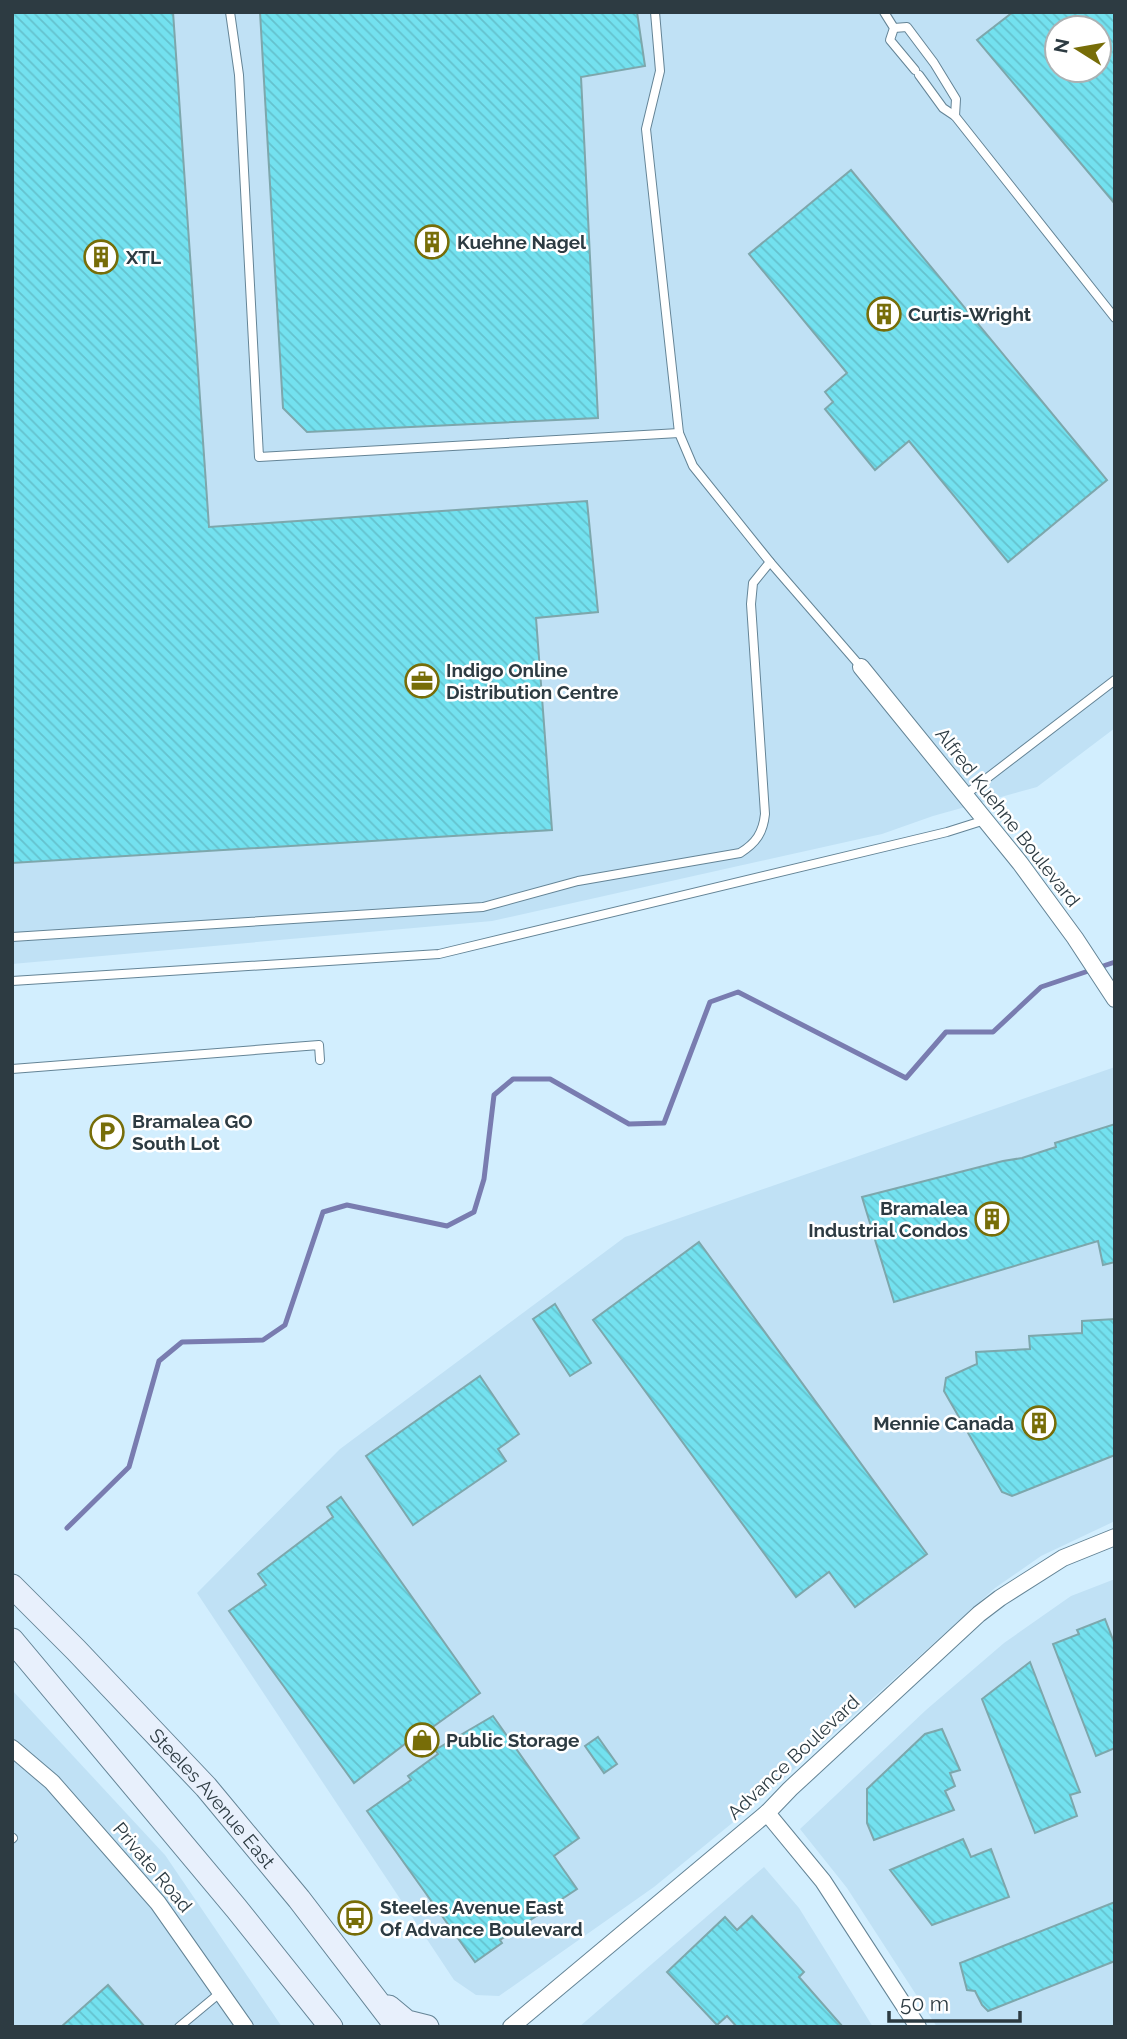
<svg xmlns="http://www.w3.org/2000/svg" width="1127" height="2039" font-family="Raleway,sans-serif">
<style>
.built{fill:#c0e1f5;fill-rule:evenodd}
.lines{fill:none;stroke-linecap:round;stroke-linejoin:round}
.stream{stroke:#797cb0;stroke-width:5}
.building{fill:url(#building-back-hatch);stroke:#7da7ac;stroke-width:2;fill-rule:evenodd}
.lane-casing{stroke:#648496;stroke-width:10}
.street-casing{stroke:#648496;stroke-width:18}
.secondary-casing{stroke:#648496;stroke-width:25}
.lane{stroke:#fff;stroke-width:8}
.street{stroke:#fff;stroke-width:16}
.secondary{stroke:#e8f0fc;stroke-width:23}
.labels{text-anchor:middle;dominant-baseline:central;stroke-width:5;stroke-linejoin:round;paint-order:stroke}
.poi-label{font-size:19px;font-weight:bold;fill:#2d3b42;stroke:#fff;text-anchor:start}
.street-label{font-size:19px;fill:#2d3b42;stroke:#fff}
</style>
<defs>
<pattern id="building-back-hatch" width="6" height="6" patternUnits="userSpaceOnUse" patternTransform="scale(1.75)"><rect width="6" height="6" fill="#73e1ef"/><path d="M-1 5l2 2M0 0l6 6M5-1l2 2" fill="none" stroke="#64c2ce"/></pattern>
</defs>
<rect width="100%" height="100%" fill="#d2eefe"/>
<!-- built -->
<g class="built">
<path d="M12,12h1103v716l-78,59 -104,29 -51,18 -390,87 -480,43zM1057,28h42v42h-42z"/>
<polygon points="1115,1067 1115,1521 1041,1556 995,1588 753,1806 654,1887 499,1996 476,1995 454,1980 197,1593 340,1449 625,1237"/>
<polygon points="1115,1579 1115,2027 937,2027 847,1888 800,1829 926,1710 1004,1643 1071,1596"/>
<polygon points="12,1690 165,1855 282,2027 12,2027"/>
<polygon points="764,1867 799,1908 873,2027 579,2027"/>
</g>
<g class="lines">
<!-- stream -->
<polyline class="stream" points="67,1528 129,1467 159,1361 182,1342 263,1340 285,1325 323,1212 347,1205 447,1226 474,1212 484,1179 494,1095 513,1079 550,1079 629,1124 664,1123 710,1002 738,992 906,1078 946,1032 993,1032 1041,987 1115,962"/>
</g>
<!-- building -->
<g class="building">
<polygon points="12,12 173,12 209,527 587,501 598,612 536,618 552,830 12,863"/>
<polygon points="260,12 637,12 645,66 581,77 598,418 307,432 283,408"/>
<path d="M1013,12h102v192l-138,-164zM1057,28h42v42h-42z"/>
<polygon points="851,170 1107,480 1008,562 909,441 875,470 825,409 833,402 825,392 847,373 749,254"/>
<polygon points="1115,1124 1115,1262 1103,1265 1098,1241 894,1302 862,1197 1003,1161 1022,1158 1056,1147 1055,1143"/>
<polygon points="699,1242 927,1554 855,1607 829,1572 796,1597 593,1320"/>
<polygon points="555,1304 591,1363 570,1376 533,1319"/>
<polygon points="1115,1319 1115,1455 1012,1496 1002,1492 944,1391 946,1378 977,1364 976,1352 1030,1349 1029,1336 1082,1333 1082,1321"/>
<polygon points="480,1376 519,1434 498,1449 506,1461 413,1525 366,1456"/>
<polygon points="341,1497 480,1693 423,1734 422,1731 354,1783 229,1611 266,1585 258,1574 333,1517 327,1507"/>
<polygon points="1105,1619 1115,1645 1115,1748 1096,1756 1053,1644 1079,1634 1077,1630"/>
<polygon points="1030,1662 1080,1792 1070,1795 1077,1816 1035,1833 982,1699"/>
<polygon points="493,1716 579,1838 554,1856 577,1889 500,1940 502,1943 475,1962 367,1811 411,1780 408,1776 438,1754 435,1750"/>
<polygon points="942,1729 960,1770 950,1773 955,1786 945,1791 954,1810 874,1840 867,1823 867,1789 925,1734"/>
<polygon points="598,1737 617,1764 604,1773 585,1746"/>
<polygon points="963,1839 971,1857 991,1849 1009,1897 932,1925 890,1870"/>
<polygon points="1115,1902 1115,1961 988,2011 982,2005 975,1991 967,1990 960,1963"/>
<polygon points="752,1916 804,1972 799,1977 843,2027 737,2027 727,2016 717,2025 667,1972 725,1917 737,1930"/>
<polygon points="108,1985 145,2027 61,2027"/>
</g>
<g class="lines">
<defs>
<g id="lane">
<polyline points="230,12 239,75 259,457 679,433"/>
<polyline points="655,12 660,71 646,129 679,433 693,466 770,562 861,667"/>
<polyline points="884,12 894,28 890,40 915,70"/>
<polyline points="894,28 907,27 934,63 956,99 955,116"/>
<polyline points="919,75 943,108 955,116 1115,318"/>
<polyline points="965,795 1115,680"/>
<path d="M12,937l471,-30 95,-26 162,-28c16,-10 23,-20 25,-39l-14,-210 2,-21 17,-21"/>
<polyline points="12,981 439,954 947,832 985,820"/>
<polyline points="12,1069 319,1045 320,1060"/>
<polyline points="12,1839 13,1838"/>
<polyline points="179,2027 221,1992"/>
</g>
<g id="street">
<polyline points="861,667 1020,863 1075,938 1115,999"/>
<polyline points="12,1748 52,1782 158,1903 245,2027"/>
<polyline points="767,1813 823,1881 918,2027"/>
<polyline points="511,2027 767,1813 790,1789 979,1614 1000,1598 1063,1558 1115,1537"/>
</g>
<g id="secondary">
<path id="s1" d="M12,1586l64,64 130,137 93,112 98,128"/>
<polyline points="12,1640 236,1908 331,2027"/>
<polyline points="389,2007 407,2022 427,2027"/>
</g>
</defs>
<!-- lane casing -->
<use href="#lane" class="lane-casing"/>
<!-- street casing -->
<use href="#street" class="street-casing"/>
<!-- secondary casing -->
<use href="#secondary" class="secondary-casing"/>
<!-- lane -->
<use href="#lane" class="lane"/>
<!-- street -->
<use href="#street" class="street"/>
<!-- secondary -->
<use href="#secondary" class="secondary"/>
</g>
<!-- icons -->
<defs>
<symbol id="building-ring" viewBox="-11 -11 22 22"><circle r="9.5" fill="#fff" stroke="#776d08" stroke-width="1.5"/><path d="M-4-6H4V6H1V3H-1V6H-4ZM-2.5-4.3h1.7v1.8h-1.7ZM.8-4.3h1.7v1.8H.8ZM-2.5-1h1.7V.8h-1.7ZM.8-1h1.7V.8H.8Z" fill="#776d08"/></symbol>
<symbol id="office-ring" viewBox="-11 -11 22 22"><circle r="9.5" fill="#fff" stroke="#776d08" stroke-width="1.5"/><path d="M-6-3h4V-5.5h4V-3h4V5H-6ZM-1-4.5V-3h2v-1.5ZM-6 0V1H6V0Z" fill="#776d08"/></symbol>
<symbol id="parking-ring" viewBox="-11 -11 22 22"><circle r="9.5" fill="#fff" stroke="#776d08" stroke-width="1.5"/><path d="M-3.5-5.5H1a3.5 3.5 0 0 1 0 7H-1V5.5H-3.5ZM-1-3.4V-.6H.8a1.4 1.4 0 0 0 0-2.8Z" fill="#776d08"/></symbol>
<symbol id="shop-ring" viewBox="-11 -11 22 22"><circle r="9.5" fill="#fff" stroke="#776d08" stroke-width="1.5"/><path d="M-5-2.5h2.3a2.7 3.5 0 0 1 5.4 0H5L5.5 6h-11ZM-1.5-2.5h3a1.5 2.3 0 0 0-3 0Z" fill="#776d08"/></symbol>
<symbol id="bus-ring" viewBox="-11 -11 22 22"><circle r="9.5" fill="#fff" stroke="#776d08" stroke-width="1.5"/><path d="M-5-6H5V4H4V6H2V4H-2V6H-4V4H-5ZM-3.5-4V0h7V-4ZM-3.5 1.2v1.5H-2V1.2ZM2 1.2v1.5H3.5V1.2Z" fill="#776d08"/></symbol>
</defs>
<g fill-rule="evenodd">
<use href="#building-ring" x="413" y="223" width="38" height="38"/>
<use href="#building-ring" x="82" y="238" width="38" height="38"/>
<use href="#building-ring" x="865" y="295" width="38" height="38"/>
<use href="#office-ring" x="403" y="662" width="38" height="38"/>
<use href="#parking-ring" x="88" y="1113" width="38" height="38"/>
<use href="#building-ring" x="973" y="1200" width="38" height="38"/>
<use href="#building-ring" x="1020" y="1404" width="38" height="38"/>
<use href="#shop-ring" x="403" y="1721" width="38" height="38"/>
<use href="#bus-ring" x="336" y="1899" width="38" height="38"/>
</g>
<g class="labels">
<!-- poi labels -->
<g class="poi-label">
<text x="457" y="242">Kuehne Nagel</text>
<text x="126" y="257">XTL</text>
<text x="908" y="314">Curtis-Wright</text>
<text x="446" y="670">Indigo Online<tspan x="446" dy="22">Distribution Centre</tspan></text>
<text x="132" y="1121">Bramalea GO<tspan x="132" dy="22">South Lot</tspan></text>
<text x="968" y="1208" text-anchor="end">Bramalea<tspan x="968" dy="22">Industrial Condos</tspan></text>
<text x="1014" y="1423" text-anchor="end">Mennie Canada</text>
<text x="446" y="1740">Public Storage</text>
<text x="380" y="1907">Steeles Avenue East<tspan x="380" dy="22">Of Advance Boulevard</tspan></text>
</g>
<!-- street labels -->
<g class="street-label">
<text transform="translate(1008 817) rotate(52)">Alfred Kuehne Boulevard</text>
<text transform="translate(793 1757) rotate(-43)">Advance Boulevard</text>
<text stroke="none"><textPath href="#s1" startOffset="292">Steeles Avenue East</textPath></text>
<text transform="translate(153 1867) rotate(50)">Private Road</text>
</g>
</g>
<!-- border -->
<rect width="1127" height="2039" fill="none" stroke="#2d3b42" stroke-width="28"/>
<!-- north arrow -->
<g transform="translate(1078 49) rotate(281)"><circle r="33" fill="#ffffff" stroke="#abb1b3" stroke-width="2"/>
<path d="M0-5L12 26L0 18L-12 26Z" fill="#776d08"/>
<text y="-10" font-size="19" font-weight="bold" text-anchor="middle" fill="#2d3b42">N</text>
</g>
<!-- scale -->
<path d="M889 2011v10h131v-10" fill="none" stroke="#2d3b42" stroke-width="3.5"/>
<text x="900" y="2011" font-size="21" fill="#2d3b42" stroke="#ffffff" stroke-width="5" paint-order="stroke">50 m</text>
</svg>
